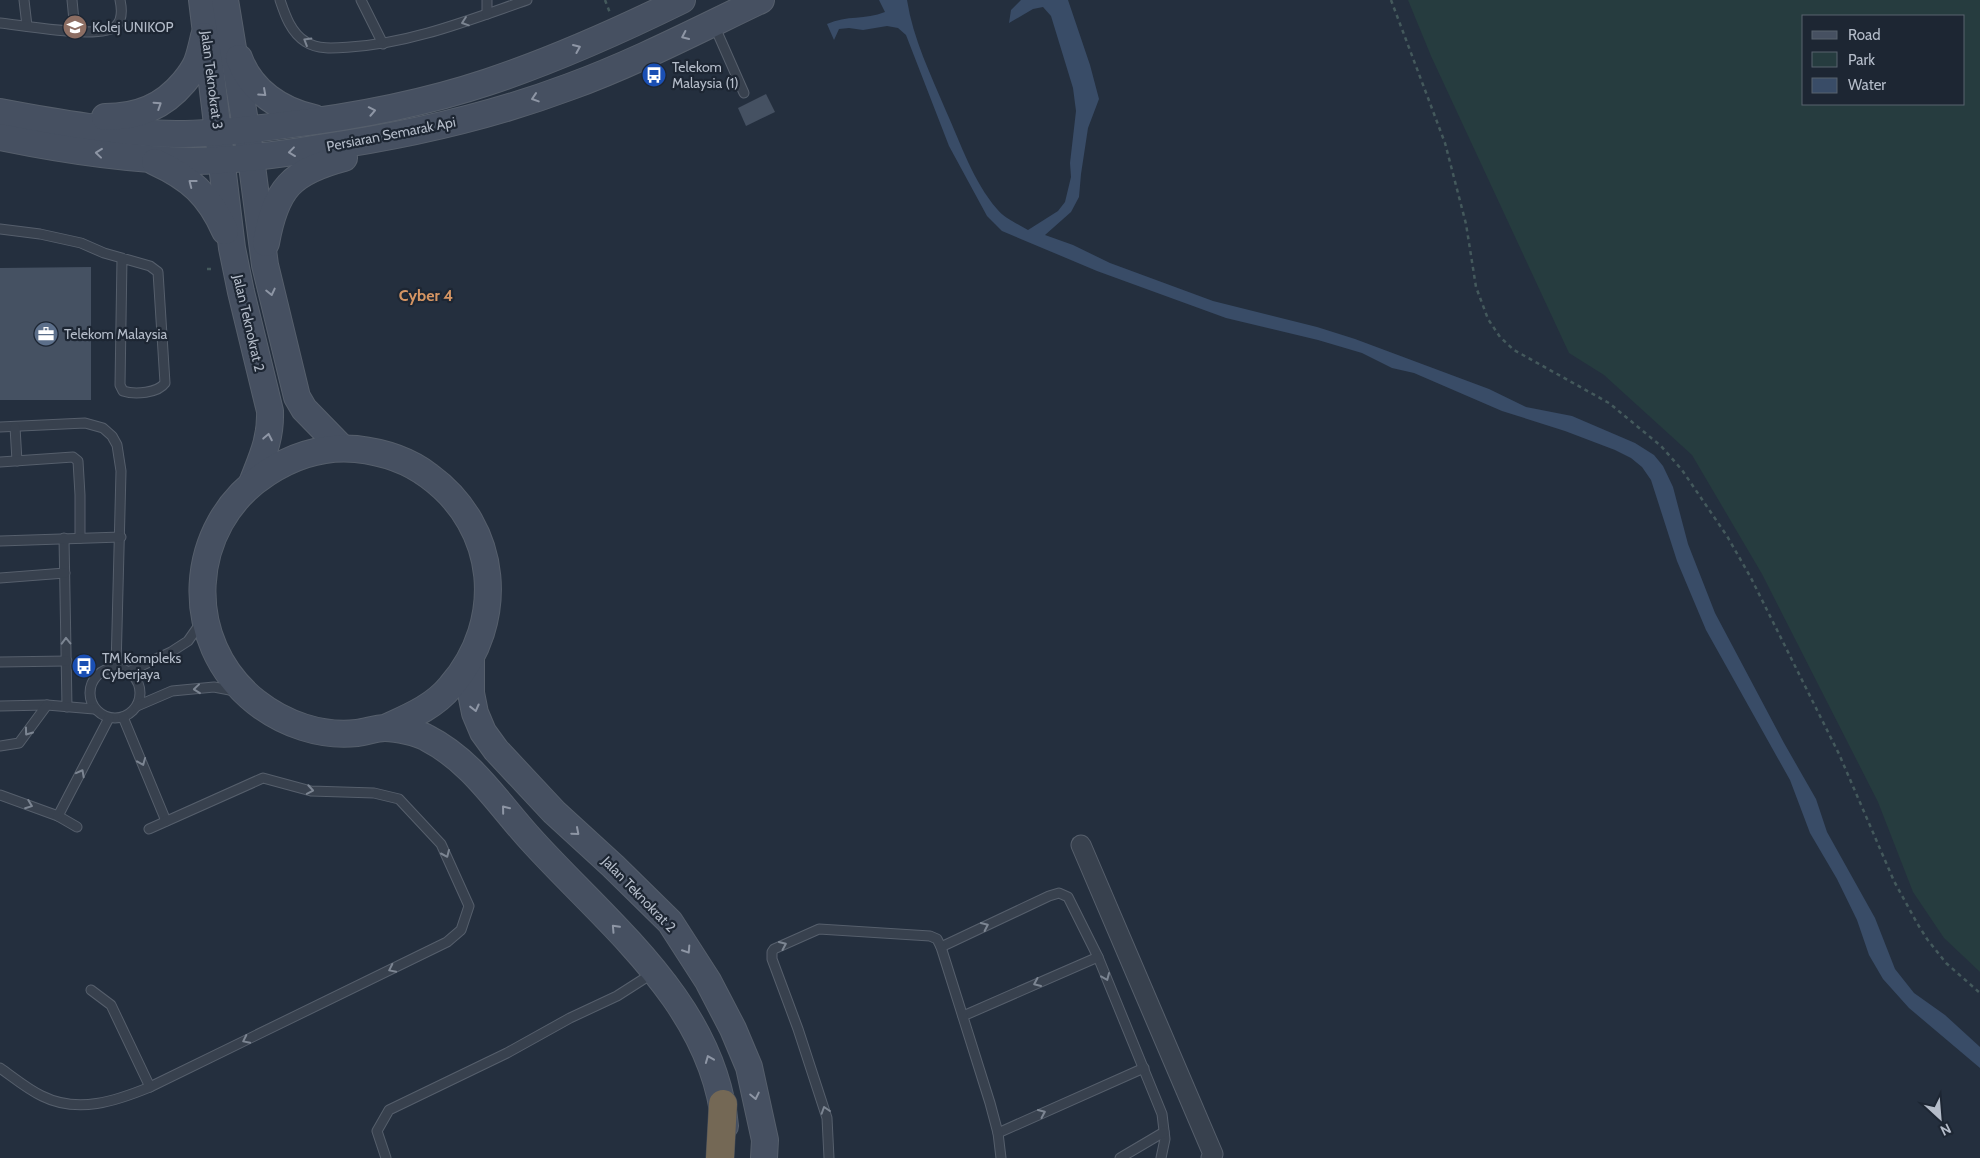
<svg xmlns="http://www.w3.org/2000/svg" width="1980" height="1158" font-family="Cabin,sans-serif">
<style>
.green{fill:#263c3f;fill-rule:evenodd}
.water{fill:#394c67}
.building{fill:#455162}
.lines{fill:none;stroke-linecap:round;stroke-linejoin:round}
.service-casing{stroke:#565f6c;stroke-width:11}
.minor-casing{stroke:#565f6c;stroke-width:21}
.secondary-casing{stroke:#565f6c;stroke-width:28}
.motorway-casing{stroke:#434c59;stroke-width:29}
.path{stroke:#44595c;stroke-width:2.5;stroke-dasharray:4 4;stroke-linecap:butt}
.service{stroke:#38414e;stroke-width:9}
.minor{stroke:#38414e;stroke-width:19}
.secondary{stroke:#465061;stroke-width:26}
.motorway{stroke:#746855;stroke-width:28}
.oneway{stroke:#7c8592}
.oneway2{stroke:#8e96a5}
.labels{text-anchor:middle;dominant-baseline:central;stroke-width:4.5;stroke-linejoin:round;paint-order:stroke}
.poi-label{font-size:14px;fill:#b4bcc9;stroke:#1d2633;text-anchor:start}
.street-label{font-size:14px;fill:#b4bcc9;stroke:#1d2633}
.quarter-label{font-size:16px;font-weight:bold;fill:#d59563;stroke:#1d2633}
</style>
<rect width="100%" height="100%" fill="#242f3e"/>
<!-- green -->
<path class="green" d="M1408,0h572v972l-36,-34 -31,-46 -35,-90 -116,-228 -70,-119 -88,-80 -35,-22 -138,-297zM1804,16h160v88h-160z"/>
<!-- water -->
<path class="water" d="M879,0h28c6,39 24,75 39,111 15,33 27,70 51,98 7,9 21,15 31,21l30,-19 7,-9 6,-25 -1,-14 6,-52 -3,-23 -22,-72 -8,-9 -10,2 -24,14 2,-13 10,-10h47l22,65 9,34 -11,29 -7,46 -2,23 -8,15 -26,23 28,10 37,18 103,38 104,26 38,12 134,50 37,18 46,9 63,27 19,12 9,11 10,21 15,57 27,69 69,130 32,56 11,33 48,86 20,51 19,24 31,22 35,32v21l-71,-60 -26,-29 -14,-24 -12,-35 -20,-41 -27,-46 -20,-53 -84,-150 -29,-69 -26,-81 -9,-13 -11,-9 -16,-8 -50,-19 -63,-20 -88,-38 -22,-5 -30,-15 -44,-13 -92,-22 -129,-47 -95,-40 -15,-15 -38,-70 -43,-111 -8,-7 -11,-2 -24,4 -14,-2 -10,1 -5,11 -7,-16c20,-9 38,-4 58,-12z"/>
<!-- building -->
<g class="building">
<polygon points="766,94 775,112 746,126 738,108"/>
<polygon points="91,267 91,400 0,400 0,268"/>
</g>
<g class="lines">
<defs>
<g id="service">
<polyline points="24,0 27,26"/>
<polyline points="72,0 75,31"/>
<path d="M280,0c5,15 11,33 26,42 12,8 30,6 44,5 62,-4 119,-27 177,-47"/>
<polyline points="361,0 383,44"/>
<polyline points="487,14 487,0"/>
<path d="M0,23c21,2 102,17 116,3 7,-7 6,-17 4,-26"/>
<polyline points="714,25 744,93"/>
<path d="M0,229l40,5 41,9 23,10 46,13 8,6 7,111c-7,10 -30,12 -42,8l-3,-6 2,-127"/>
<polyline points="0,427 85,423 103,428 112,436 117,445 121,471 116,668"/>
<polyline points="15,427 17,461"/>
<polyline points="0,462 73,457 78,461 80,495 80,538"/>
<polyline points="64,538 67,707"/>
<polyline points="0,541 121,537"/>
<polyline points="0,578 65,573"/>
<polyline points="0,662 67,661"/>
<circle cx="115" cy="693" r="25"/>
<polyline points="128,672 171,652 188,641 202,621"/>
<polyline points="0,706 47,705 94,709"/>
<polyline points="137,706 172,691 214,687 235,691"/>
<polyline points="123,717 166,821"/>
<polyline points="0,746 19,743 47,705"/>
<polyline points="0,795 58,816 77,827"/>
<polyline points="58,816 109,718"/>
<polyline points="941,947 1049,896 1059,893 1068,897 1098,957 1162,1114 1165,1139 1161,1158"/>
<polyline points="91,990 111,1005 150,1087"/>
<polyline points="963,1016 1098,957"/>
<path d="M0,1068c13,9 27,21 42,28 36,18 74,5 108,-9l297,-145 14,-12 8,-24 -28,-62 -42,-45 -25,-6 -63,-2 -48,-13 -114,51"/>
<polyline points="998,1133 1144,1068"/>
<polyline points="386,1158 377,1131 389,1110 507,1053 570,1018 617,996 653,973"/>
<polyline points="829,1158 827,1118 798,1029 772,959 772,952 774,949 819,929 930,936 937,939 941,947 990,1103 998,1133 1001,1158"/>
<polyline points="1120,1158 1164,1132"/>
</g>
<polyline id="minor" points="1081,845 1213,1154 1211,1158"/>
<g id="secondary">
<path d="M202,0l30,248 9,44 29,119c1,28 -8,46 -18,72"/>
<polyline points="225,0 251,158 265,265 297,397 304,409 342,448"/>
<path d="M239,58c12,33 42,53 75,60"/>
<path d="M0,112c58,11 117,21 176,22 36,0 72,-4 109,-9 68,-8 137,-21 203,-43 66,-22 131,-51 194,-82"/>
<path d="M105,117c33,0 58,-10 79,-35 5,-6 10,-13 13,-20 3,-8 5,-17 7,-26"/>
<path d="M0,137c63,13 128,23 193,24 42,0 84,-6 126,-13 85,-12 170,-31 250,-61 66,-24 129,-57 192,-87"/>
<path d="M155,162c35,16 54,33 70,69"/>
<path d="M266,243c10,-55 25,-71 78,-85"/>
<polyline points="471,660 471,693 475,713 483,732 496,750 554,812 613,866 670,922 708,981 733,1029 749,1067 765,1140 764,1158"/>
<path d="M385,728c24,-11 49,-21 66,-42 56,-65 48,-159 -22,-210 -22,-17 -46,-24 -73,-27 -32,-3 -63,7 -89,24 -81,52 -87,169 -11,229 28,22 65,35 101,31 9,-1 19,-5 28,-5 11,0 34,5 42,10 47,24 73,69 108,106 76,83 179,162 190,282"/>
</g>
<polyline id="motorway" points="720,1158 723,1104"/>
</defs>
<!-- service casing -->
<use href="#service" class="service-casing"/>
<!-- minor casing -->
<use href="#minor" class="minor-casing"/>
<!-- secondary casing -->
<use href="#secondary" class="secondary-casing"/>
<!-- motorway casing -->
<use href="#motorway" class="motorway-casing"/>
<!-- path -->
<g class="path">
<polyline points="605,0 610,13"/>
<polyline points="1391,0 1445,143 1466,224 1476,287 1488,319 1500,337 1514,350 1609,403 1661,446 1682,470 1727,536 1751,578 1839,754 1894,881 1917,923 1927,939 1946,963 1980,993"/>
<polyline points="207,269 215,269"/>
</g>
<!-- service -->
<use href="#service" class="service"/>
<!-- minor -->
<use href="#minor" class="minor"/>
<!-- secondary -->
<use href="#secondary" class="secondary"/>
<!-- motorway -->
<use href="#motorway" class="motorway"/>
</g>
<!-- one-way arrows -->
<defs><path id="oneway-chevron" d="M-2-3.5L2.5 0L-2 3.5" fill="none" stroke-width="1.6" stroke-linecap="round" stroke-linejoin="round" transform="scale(1.25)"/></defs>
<g class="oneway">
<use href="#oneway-chevron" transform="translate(465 22) rotate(161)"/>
<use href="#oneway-chevron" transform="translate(307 41) rotate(-149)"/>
<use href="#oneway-chevron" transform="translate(66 641) rotate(-91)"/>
<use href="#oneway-chevron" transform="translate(197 689) rotate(174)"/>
<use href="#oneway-chevron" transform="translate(28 732) rotate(126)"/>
<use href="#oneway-chevron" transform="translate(142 762) rotate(68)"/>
<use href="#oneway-chevron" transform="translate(81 773) rotate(-62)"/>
<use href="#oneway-chevron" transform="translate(310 790) rotate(10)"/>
<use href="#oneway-chevron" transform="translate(29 805) rotate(21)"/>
<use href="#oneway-chevron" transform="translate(446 854) rotate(66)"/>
<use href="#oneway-chevron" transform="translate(985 926) rotate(-25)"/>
<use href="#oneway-chevron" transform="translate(783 945) rotate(-24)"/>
<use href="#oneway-chevron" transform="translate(392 969) rotate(154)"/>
<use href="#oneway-chevron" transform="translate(1106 977) rotate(67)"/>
<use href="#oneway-chevron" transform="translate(1037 983) rotate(156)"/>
<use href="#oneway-chevron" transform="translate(246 1040) rotate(154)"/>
<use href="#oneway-chevron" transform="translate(825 1110) rotate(-108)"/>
<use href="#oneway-chevron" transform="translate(1042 1113) rotate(-24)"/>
</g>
<g class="oneway2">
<use href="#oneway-chevron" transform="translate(685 36) rotate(155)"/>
<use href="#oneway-chevron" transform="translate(577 48) rotate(-23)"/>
<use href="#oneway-chevron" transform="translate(263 93) rotate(42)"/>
<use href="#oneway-chevron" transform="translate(535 98) rotate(162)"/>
<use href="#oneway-chevron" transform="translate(158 105) rotate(-33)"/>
<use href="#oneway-chevron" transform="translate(372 111) rotate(-11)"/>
<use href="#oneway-chevron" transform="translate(292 152) rotate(173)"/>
<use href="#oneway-chevron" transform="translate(99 153) rotate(-174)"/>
<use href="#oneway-chevron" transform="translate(192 183) rotate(-142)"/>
<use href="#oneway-chevron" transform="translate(271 292) rotate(77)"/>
<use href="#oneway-chevron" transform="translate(268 437) rotate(-79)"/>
<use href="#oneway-chevron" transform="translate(475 708) rotate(76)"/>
<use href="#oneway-chevron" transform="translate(505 809) rotate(-129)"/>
<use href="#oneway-chevron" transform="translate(576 832) rotate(41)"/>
<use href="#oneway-chevron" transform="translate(615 928) rotate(-133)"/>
<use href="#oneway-chevron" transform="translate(687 950) rotate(57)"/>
<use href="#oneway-chevron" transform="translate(709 1059) rotate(-112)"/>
<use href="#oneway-chevron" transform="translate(755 1096) rotate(78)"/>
</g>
<!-- icons -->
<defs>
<symbol id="university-disc" viewBox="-11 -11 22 22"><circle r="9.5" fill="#8d6e63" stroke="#1d2633"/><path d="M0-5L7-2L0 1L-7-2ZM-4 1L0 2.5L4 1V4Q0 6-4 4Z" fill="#fff"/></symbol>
<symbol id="bus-disc" viewBox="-11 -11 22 22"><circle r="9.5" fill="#1a4fb4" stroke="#1d2633"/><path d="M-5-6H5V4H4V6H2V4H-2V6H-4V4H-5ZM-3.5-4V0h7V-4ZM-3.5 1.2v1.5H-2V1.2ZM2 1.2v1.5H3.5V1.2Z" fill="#fff"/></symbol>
<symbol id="office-disc" viewBox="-11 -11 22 22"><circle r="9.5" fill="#5c6f8a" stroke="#1d2633"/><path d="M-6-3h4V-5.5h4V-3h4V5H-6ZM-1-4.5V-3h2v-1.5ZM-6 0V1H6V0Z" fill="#fff"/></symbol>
</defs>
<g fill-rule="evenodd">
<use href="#university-disc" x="61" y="13" width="28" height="28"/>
<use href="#bus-disc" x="640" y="61" width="28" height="28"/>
<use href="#office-disc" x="32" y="320" width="28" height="28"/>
<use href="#bus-disc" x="70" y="652" width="28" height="28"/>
</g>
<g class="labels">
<!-- poi labels -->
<g class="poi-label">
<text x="92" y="27">Kolej UNIKOP</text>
<text x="672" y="67">Telekom<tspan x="672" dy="16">Malaysia (1)</tspan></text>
<text x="64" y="334">Telekom Malaysia</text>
<text x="102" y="658">TM Kompleks<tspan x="102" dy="16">Cyberjaya</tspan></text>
</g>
<!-- street labels -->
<g class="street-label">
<text transform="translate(212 80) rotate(83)">Jalan Teknokrat 3</text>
<text transform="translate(391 134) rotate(-11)">Persiaran Semarak Api</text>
<text transform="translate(249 323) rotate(77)">Jalan Teknokrat 2</text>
<text transform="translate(639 894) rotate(46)">Jalan Teknokrat 2</text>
</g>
<!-- quarter labels -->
<g class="quarter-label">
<text x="426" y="295">Cyber 4</text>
</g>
</g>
<!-- legend -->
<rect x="1802" y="15" width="162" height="90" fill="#1d2633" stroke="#59626f"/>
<rect x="1812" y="31" width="25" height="8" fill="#465061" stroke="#59626f"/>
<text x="1848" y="40" font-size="15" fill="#b4bcc9">Road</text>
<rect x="1812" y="52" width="25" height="15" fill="#263c3f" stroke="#59626f"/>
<text x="1848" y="65" font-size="15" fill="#b4bcc9">Park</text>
<rect x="1812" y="78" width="25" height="15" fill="#394c67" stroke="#59626f"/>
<text x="1848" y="90" font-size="15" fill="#b4bcc9">Water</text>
<!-- north arrow -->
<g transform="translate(1940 1118) rotate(154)" stroke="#1d2633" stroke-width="4" paint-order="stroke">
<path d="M0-4L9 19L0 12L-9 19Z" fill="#b4bcc9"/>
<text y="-8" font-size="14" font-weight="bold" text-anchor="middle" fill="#b4bcc9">N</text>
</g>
</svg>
